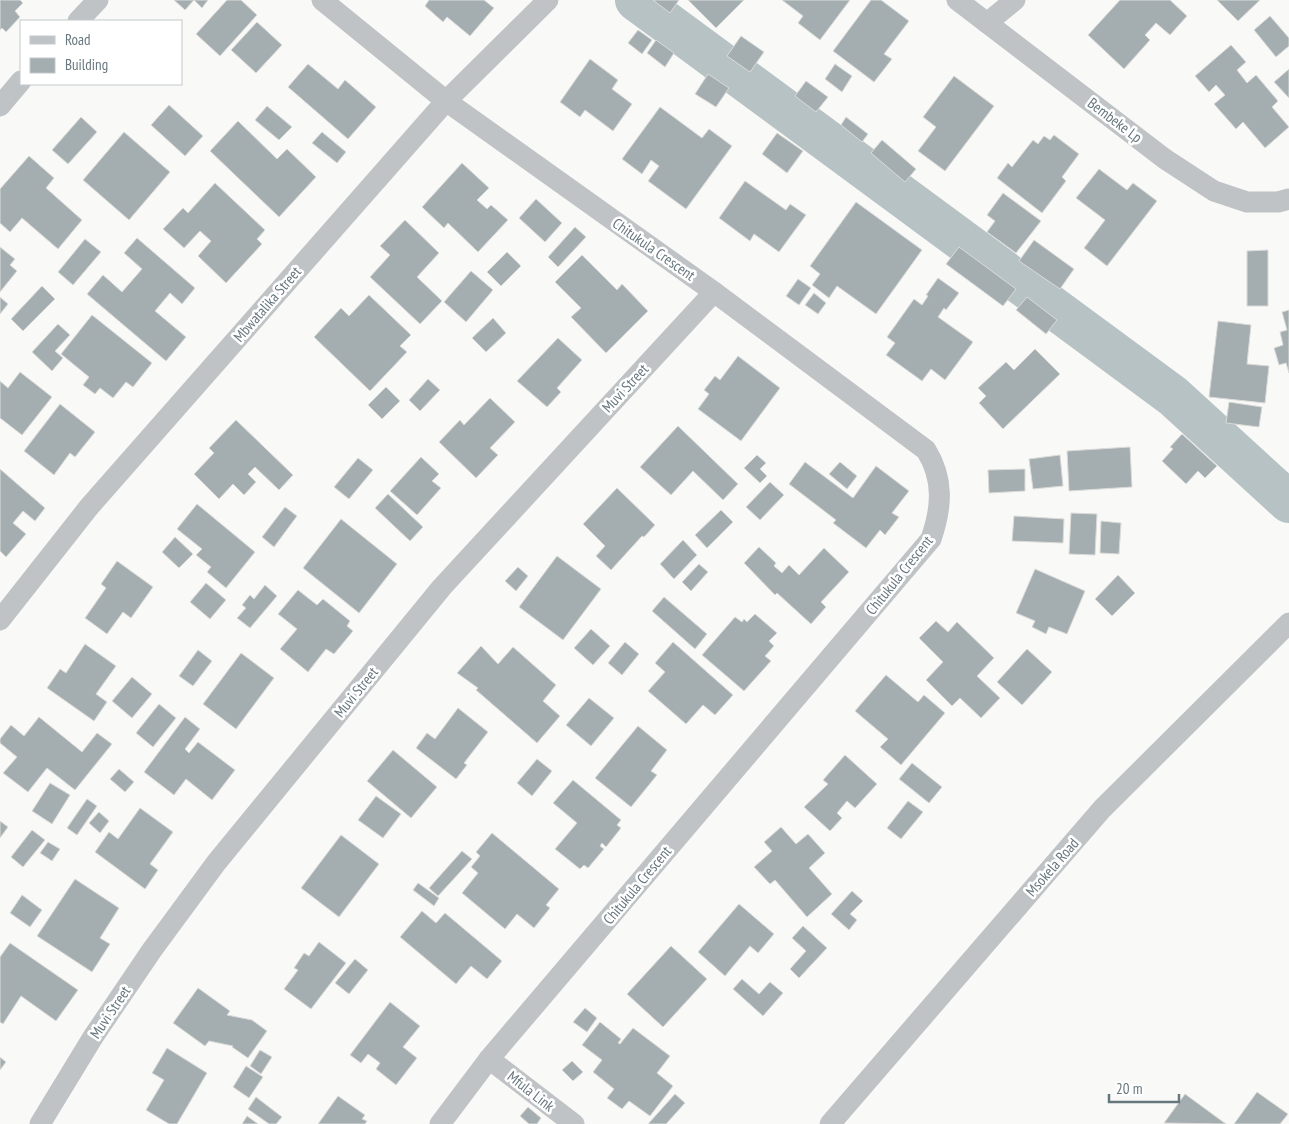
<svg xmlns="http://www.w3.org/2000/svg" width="1289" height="1124" font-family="'PT Sans Narrow',sans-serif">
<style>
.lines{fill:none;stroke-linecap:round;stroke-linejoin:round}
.river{stroke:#b7c2c5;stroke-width:42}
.building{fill:#a4aeb1;stroke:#dbdbd9}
.minor{stroke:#bfc3c6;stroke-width:21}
.labels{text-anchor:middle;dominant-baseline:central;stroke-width:5;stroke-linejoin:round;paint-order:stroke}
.street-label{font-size:15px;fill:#67777e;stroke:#fff}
</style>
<rect width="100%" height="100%" fill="#f9f9f7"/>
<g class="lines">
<!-- river -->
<polyline class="river" points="636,0 1173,396 1289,502"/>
</g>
<!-- building -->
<g class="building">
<polygon points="0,0 20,0 23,3 15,11 20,17 6,32 2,28 0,30"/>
<polygon points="174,0 208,0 202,8 194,0 185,10"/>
<polygon points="227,0 241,0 257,15 220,56 196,34"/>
<polygon points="484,0 494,8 470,36 447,17 443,22 425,6 429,0"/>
<polygon points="653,0 679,0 670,13"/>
<polygon points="688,0 744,0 716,28"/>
<polygon points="782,0 850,0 820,40 798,23 803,16"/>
<polygon points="871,0 881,0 909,21 884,54 892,59 874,82 833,51"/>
<polygon points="1120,0 1170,0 1187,16 1170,35 1156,23 1145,35 1150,40 1124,69 1088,35"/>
<polygon points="1217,0 1260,0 1238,21"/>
<polygon points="1270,16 1289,38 1289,46 1276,57 1254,30"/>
<polygon points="257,22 282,45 256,73 231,50"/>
<polygon points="638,30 652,40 642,54 628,43"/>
<polygon points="741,36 764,52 750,72 727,56"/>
<polygon points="656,40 674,53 665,67 647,53"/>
<polygon points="1231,45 1246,62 1237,70 1247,83 1256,75 1278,101 1272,107 1289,127 1265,148 1243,122 1236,129 1214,104 1225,95 1216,85 1209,92 1195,76"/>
<polygon points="590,59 618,80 612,89 632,104 613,131 585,110 580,117 560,102"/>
<polygon points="308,64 338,89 345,80 376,107 348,139 288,87"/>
<polygon points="835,64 852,76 842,92 825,79"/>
<polygon points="1289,69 1289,98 1274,82"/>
<polygon points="708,74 729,88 716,107 695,94"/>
<polygon points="954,76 994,106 945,171 918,151 936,127 923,117"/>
<polygon points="806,81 828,97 816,112 795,96"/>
<polygon points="169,105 203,136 185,156 151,125"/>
<polygon points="267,106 292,127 279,140 255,120"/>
<polygon points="660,107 702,138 709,129 732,146 686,209 648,181 659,166 651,160 642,174 622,159"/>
<polygon points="81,117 97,132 68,164 52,150"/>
<polygon points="846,117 868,134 862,142 841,125"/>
<polygon points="238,121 277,159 287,149 316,177 279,217 210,151"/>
<polygon points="124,132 170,172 129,220 83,180"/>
<polygon points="322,132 346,152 337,163 312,143"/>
<polygon points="777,133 803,151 787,173 762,154"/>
<polygon points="1054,135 1079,154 1062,177 1066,181 1042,213 997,178 1008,163 1012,167 1033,140 1038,144 1044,136 1050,140"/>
<polygon points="882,140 916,169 905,182 871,153"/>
<polygon points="29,156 54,178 46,188 82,220 58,249 22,218 10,232 0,223 0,189"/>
<polygon points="462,163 489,188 477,200 487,209 491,205 508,220 478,252 448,223 444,228 422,207"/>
<polygon points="1099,169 1127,190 1133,183 1157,201 1107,266 1084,248 1105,220 1076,198"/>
<polygon points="745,181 786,210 790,204 806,215 779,252 754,234 750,241 719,218"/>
<polygon points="215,183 265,230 257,239 262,244 226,283 198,256 211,241 200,231 184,248 163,229 183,208 188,213"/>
<polygon points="1003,193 1041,221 1016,253 987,232 995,221 987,215"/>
<polygon points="536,199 562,223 545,242 519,218"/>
<polygon points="856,202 922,250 876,314 837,286 829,298 812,285 820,274 810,266"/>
<polygon points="405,220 439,253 417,277 442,301 420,324 370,277 390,255 380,246"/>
<polygon points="575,227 586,237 558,267 548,257"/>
<polygon points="137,238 195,288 182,304 170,293 155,311 186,337 166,361 87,294 103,275 122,292 142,269 124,253"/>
<polygon points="85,239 101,252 73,285 58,272"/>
<polygon points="1034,240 1074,269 1060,289 1019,261"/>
<polygon points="0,247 15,259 10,265 17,271 0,292"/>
<polygon points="959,247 1016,289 1003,306 946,264"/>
<polygon points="1268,250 1268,306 1247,306 1247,251"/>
<polygon points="507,252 521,266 501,286 487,272"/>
<polygon points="582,255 617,290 622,284 648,311 606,353 571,317 581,308 555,282"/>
<polygon points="471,271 493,290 466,322 444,302"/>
<polygon points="938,278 959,293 946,310 944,308 938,317 973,342 945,380 931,369 922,381 886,355 895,343 887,337 914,299 922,305 928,296 926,295"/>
<polygon points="798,279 811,288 799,305 786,296"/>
<polygon points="42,286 55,299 23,331 11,319"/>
<polygon points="814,293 826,303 818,314 805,305"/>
<polygon points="369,295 411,335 400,346 407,352 370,391 314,337 341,308 349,316"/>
<polygon points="0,297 8,304 0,314"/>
<polygon points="1027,297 1057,320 1046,334 1016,310"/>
<polygon points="1289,310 1289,373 1286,363 1279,365 1274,348 1283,345 1280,332 1287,330 1282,312"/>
<polygon points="92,315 152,363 133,387 126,382 113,398 100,388 95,394 83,385 89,377 61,354"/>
<polygon points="493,318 506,333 486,352 472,338"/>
<polygon points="1218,321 1251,325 1247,364 1269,366 1265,403 1209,397"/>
<polygon points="58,324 70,335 55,351 63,358 52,371 32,352"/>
<polygon points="558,338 582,360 557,388 561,392 547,407 517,381"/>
<polygon points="1035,349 1060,374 1003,429 979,403 986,396 978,388 1006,362 1014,370"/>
<polygon points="738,356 780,388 741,441 698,409 709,394 704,390 715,376 720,380"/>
<polygon points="20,372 52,397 22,435 0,418 0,381 8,388"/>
<polygon points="428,379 440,390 420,411 409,400"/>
<polygon points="386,387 400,401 382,419 368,405"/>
<polygon points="490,398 515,422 490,448 498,455 476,478 439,442 460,420 464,425"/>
<polygon points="1229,402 1262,407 1259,427 1226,423"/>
<polygon points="60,404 95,432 75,457 70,453 54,475 24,451"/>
<polygon points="236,420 293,475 279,490 255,467 248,474 256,482 244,495 233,484 219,499 194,474 214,453 209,448"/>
<polygon points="678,426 738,484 723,500 693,471 671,495 640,467"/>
<polygon points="1182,434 1217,466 1205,478 1198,471 1186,484 1162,461 1173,449 1170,447"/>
<polygon points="1130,447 1132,487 1069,491 1067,451"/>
<polygon points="757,455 766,463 760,469 767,476 760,483 744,468"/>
<polygon points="1060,455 1063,486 1033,489 1029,459"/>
<polygon points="421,457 439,474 432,481 441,488 417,515 390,491"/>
<polygon points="358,458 373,470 349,499 334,487"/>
<polygon points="805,462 853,498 876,466 909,491 892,513 899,517 885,535 880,530 866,548 833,523 836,520 789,484"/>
<polygon points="840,462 857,476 847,489 829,474"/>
<polygon points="0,469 45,508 35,521 23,511 13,523 26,534 6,557 0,551"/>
<polygon points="1025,469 1025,491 989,493 988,470"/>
<polygon points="770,482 784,495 760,520 746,507"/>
<polygon points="617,488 655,525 644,537 642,536 611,570 596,556 605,546 583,524"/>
<polygon points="388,494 423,527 410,541 375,508"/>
<polygon points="197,504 255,552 226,588 207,572 211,567 196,555 202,549 177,529"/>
<polygon points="285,507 297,516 274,547 262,537"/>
<polygon points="721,510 733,522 707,548 695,535"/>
<polygon points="1071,513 1097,514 1095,555 1069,554"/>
<polygon points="1014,516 1064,519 1063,543 1012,541"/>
<polygon points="341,519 397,564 359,613 303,568"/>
<polygon points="1101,521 1121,523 1119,554 1100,553"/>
<polygon points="175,537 193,554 179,568 162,552"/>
<polygon points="683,540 697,555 674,579 660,564"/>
<polygon points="759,547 776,563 774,566 782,573 789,565 799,575 824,548 849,572 821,602 826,607 811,624 777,593 775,595 744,563"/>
<polygon points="557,556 601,589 563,640 519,607"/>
<polygon points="117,561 153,587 131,618 123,612 107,634 85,618 106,588 101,584"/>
<polygon points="699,564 708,572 691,591 682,582"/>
<polygon points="518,567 528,576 516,591 505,581"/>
<polygon points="1035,569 1085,591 1067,634 1049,627 1046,634 1032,627 1035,621 1016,613"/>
<polygon points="1118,575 1135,593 1112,616 1095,599"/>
<polygon points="206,583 226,600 210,619 190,602"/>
<polygon points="265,585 277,596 250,628 237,618 246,608 242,605 250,595 254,599"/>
<polygon points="298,590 317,605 323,599 350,621 347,626 353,631 334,654 326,649 308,672 280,649 297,629 278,614"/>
<polygon points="664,597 707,634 695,649 652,611"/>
<polygon points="755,614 777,633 769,641 774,646 765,656 771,661 744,691 702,655 735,617 742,622 744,619 747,622"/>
<polygon points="936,621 948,632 957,622 994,658 977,676 1000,698 981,718 960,698 952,706 926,680 943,662 919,638"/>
<polygon points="591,629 610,646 593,665 574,648"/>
<polygon points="625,642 639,654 622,675 608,663"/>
<polygon points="673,642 733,695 715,715 703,705 686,724 648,691 665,672 655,663"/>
<polygon points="85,644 116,666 96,694 107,702 94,721 47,688 60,669 66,673"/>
<polygon points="481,646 498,664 513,647 556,685 543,701 560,716 537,743 476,690 478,688 457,673"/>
<polygon points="1027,649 1052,672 1022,705 997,682"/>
<polygon points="198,650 212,661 193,686 179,676"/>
<polygon points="241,653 274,678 236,729 203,704"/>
<polygon points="886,675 918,702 924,695 945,713 901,765 880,747 888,739 855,711"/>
<polygon points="132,677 152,694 132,718 112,701"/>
<polygon points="589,698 614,718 591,746 566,725"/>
<polygon points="159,704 176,718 153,747 136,733"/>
<polygon points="458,708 488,732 464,763 467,765 456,779 416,748 427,733 435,739"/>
<polygon points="39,717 82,752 97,733 112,744 75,790 47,768 28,792 3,773 17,757 0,743 0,739 11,725 24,736"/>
<polygon points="185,717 200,729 185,749 189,753 198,742 235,770 212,800 186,779 174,795 144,772"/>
<polygon points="638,726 667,750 651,771 657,775 631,807 595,778"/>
<polygon points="393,750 437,787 411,818 367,781"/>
<polygon points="845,755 877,784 855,808 847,801 837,813 842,818 830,831 804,807 828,784 823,780"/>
<polygon points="537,759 552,771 532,796 517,783"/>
<polygon points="912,763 942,787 929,803 899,779"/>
<polygon points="119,769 134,782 125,792 110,779"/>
<polygon points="573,780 621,820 617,825 621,828 606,847 602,843 600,846 604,849 588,868 584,865 580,869 555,849 577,823 553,803"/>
<polygon points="50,783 70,795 52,824 32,811"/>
<polygon points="376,796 401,814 383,838 358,820"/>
<polygon points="87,799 97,806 77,835 67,828"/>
<polygon points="908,801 923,812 901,839 887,828"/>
<polygon points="140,808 173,832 150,864 158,870 145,889 95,852 109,832 118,839"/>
<polygon points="99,812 109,821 100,833 89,823"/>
<polygon points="0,821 8,827 0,838"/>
<polygon points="781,827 796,844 808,834 825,853 809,868 832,894 807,917 775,880 770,884 754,867 772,851 764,842"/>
<polygon points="32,830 45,840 23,867 11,857"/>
<polygon points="492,833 559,889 546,905 550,908 534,928 517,914 505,929 462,893 478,873 471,867 480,856 476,852"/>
<polygon points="341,835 379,864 339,917 301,888"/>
<polygon points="48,842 60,849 52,861 40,853"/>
<polygon points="462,851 472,859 438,896 429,888"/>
<polygon points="75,879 119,908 100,938 110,944 92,972 37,936"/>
<polygon points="418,883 439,898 434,906 413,890"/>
<polygon points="852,891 863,901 850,914 857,920 849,930 831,914"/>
<polygon points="22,895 42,910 30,927 10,913"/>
<polygon points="739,904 774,934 758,953 750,946 725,976 698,952"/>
<polygon points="422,911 436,923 445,913 502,961 487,979 471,966 456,984 400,937"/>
<polygon points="803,926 827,948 799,978 790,969 806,951 792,938"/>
<polygon points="319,942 346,963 311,1009 284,989 298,970 294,968 304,953 309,956"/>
<polygon points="10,943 78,990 56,1021 21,996 3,1024 0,1022 0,957"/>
<polygon points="671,946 707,979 663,1027 627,994"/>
<polygon points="355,959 368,970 349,994 335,983"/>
<polygon points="742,979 759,994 770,982 783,993 763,1016 733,989"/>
<polygon points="198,988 230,1011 227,1015 252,1020 267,1031 248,1058 232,1047 233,1046 209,1041 205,1046 173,1023"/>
<polygon points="390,1002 420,1026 403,1047 417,1058 396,1085 376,1069 380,1063 368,1054 361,1063 350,1055"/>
<polygon points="585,1008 597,1018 587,1032 573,1022"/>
<polygon points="600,1022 621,1039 618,1043 620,1044 633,1028 670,1056 657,1073 673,1086 650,1116 629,1101 622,1109 607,1098 614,1089 593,1072 602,1060 582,1045"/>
<polygon points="167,1048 207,1073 177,1124 169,1124 146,1110 164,1080 152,1073"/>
<polygon points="260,1050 272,1057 261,1074 250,1066"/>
<polygon points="0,1057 6,1062 0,1070"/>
<polygon points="572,1061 583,1072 573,1081 562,1070"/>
<polygon points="246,1066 263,1077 249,1098 233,1087"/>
<polygon points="1257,1092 1288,1114 1280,1124 1234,1124"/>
<polygon points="675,1094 685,1103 666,1124 648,1124"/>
<polygon points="1185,1094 1226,1124 1164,1123"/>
<polygon points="338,1096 365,1115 362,1119 367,1121 365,1124 318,1124"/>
<polygon points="256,1097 282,1117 276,1124 269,1124 248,1109"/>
<polygon points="528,1107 541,1118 537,1124 529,1124 520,1116"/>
<polygon points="247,1116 258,1124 242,1124"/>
</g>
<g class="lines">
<!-- minor -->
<g class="minor">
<path d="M322,0l124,101 268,191 212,158c18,29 16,57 5,89l-442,520 -49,65"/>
<polyline points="957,0 1165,159 1214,191 1247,202 1278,202 1289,199"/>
<polyline points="78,21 98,0"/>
<polyline points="987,23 1015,0"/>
<polyline points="0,106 21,81"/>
<polyline points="0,620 89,507 446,101 548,0"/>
<polyline points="489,1059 574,1124"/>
<polyline points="40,1124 93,1037 152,950 216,863 442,587 714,292"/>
<polyline points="830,1124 1102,809 1289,623"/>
</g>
</g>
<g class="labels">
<!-- street labels -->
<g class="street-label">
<text transform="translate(1115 120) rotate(37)">Bembeke Lp</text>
<text transform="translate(654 249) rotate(35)">Chitukula Crescent</text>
<text transform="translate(267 304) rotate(-49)">Mbwatalika Street</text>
<text transform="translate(625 388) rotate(-47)">Muvi Street</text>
<text transform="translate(899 575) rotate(-51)">Chitukula Crescent</text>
<text transform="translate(356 692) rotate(-51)">Muvi Street</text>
<text transform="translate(1052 867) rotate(-49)">Msokela Road</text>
<text transform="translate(637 885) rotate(-50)">Chitukula Crescent</text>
<text transform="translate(110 1012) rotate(-56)">Muvi Street</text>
<text transform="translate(531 1091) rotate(38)">Mfula Link</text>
</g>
</g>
<!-- legend -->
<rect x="20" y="20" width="162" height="65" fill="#ffffff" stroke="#c2c9cb"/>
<rect x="30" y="36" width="25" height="8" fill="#bfc3c6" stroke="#c2c9cb"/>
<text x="65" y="45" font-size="15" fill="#67777e">Road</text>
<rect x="30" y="58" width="25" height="15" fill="#a4aeb1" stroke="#c2c9cb"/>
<text x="65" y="70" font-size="15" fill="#67777e">Building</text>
<!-- scale -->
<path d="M1109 1094v8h70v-8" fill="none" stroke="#67777e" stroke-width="2.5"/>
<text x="1116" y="1094" font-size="15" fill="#67777e" stroke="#ffffff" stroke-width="4" paint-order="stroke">20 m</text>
</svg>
